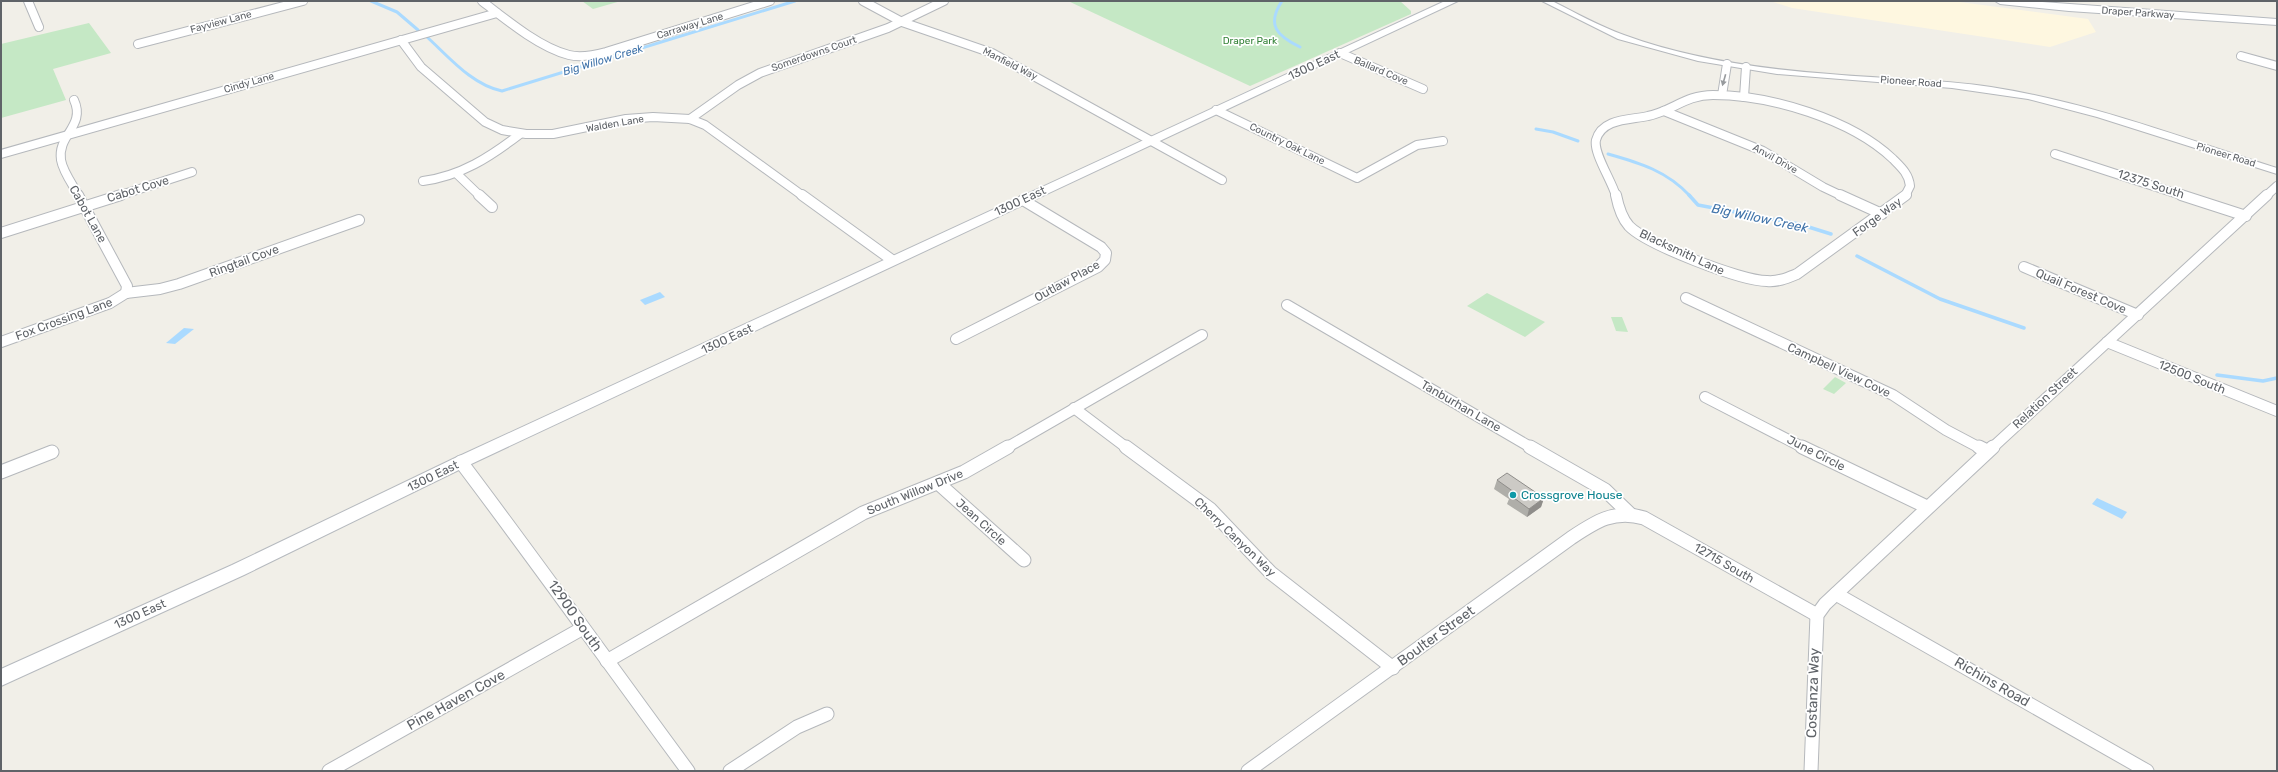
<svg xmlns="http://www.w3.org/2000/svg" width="2278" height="772" font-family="Rubik,sans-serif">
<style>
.commercial{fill:#fef7e0}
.green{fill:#c5e8c5}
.water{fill:#aadaff}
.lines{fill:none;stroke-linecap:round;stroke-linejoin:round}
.stream-far1{stroke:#aadaff;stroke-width:3}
.stream{stroke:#aadaff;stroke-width:3.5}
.minor-far2-casing{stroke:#b5b8bc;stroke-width:10}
.minor-far1-casing{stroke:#b5b8bc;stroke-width:12}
.minor-casing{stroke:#b5b8bc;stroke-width:15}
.tertiary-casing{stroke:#b5b8bc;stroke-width:2}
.secondary-casing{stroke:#b6babf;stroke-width:2}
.minor-far2{stroke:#fff;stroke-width:8}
.minor-far1{stroke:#fff;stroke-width:10}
.minor{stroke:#fff;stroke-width:13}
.tertiary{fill:#fff;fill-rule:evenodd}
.secondary{fill:#fff;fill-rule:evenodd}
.wall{fill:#afaea9}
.shaded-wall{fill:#8f8d8a}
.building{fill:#cccac5;stroke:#8f8d8a}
.oneway{fill:#979a9d}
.culture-dot{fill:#0f9aa8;stroke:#fff;stroke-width:1.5}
.labels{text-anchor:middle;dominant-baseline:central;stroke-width:3.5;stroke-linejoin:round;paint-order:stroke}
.far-street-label{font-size:10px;fill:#5f6368;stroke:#fff}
.far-park-label{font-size:10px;fill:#348238;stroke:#fff}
.far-water-label{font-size:11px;font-style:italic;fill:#4174aa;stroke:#fff}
.street-label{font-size:12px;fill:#5f6368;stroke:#fff}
.culture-label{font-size:12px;fill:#0d838f;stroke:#fff;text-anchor:start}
.water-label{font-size:13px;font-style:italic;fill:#4174aa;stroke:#fff}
.near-street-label{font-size:14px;fill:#5f6368;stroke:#fff}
</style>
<rect width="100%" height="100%" fill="#f1efe8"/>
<!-- commercial -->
<polygon class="commercial" points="1770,1 1952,1 2088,19 2096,32 2050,47 1792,8"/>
<!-- green -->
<g class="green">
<polygon points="582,1 621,1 593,9"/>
<polygon points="1068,1 1400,1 1411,11 1411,14 1250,86"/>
<polygon points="89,23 111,53 53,69 66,100 1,118 1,44"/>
<polygon points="1487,293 1545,322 1525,337 1467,306"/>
<polygon points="1611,317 1622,317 1628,332 1616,331"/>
<polygon points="1835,377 1846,383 1834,394 1823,389"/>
</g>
<!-- water -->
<g class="water">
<polygon points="660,292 665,297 645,305 640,300"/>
<polygon points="184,328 194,329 175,344 166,343"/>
<polygon points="2097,498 2127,512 2122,519 2092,504"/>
</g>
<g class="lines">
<!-- stream-far1 -->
<g class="stream-far1">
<polyline points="371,1 397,12 418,30"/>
<path d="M1282,1c-16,24 -5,35 18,46"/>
<path d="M427,37c22,20 45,48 75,54l293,-90"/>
<polyline points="1536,129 1553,132 1578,141"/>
<path d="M1608,154c32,9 59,17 82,42"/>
</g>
<!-- stream -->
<g class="stream">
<polyline points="1689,195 1698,205 1799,224 1831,234"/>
<polyline points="1857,256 1940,299 2024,328"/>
<polyline points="2217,375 2263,381 2277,378"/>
</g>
<defs>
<g id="minor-far2">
<polyline points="28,1 39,27"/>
<path d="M482,1c23,18 58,47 87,54 12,3 26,0 37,-3l164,-51"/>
<polyline points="863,1 902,22 992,53 1222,180"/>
<polyline points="401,40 421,67 485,122 502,130 526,134 553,134 626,119 653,117 690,119 705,125 803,196"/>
<polyline points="138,44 303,1"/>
<polyline points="1340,53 1423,89"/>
<polyline points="2241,56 2277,66"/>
<polyline points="1722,95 1727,64"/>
<polyline points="1744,97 1746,67"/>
<path d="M74,100c12,26 -17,35 -13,60 2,12 12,25 18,36"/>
<polyline points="1216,110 1357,178 1417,145 1443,141"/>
<polyline points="1664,111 1763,151 1823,187 1842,196"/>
<polyline points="690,119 738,85 760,73 888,28 944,1"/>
<polyline points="1,154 497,13"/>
<polyline points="2055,154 2184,196"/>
<polyline points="457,174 480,196"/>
<path d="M423,181c38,-5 67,-24 97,-47"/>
<polyline points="118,196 192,172"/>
<path d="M1616,196c-4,-15 -23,-43 -20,-56 6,-22 35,-20 52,-24 25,-5 37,-21 65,-21 57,0 138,24 180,64 8,8 16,15 17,27l-5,10"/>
<polyline points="2266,196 2277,186"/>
</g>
<g id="minor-far1">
<polyline points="78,195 127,286 126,293"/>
<polyline points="479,195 492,207"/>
<polyline points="802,195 892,260"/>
<path d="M1616,195c2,10 5,22 13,31 17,18 112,55 138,55 11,1 20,-3 30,-7l109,-79"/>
<polyline points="1840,195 1882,214"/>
<polyline points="2181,195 2246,216"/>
<polyline points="1,233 121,195"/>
<polyline points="2024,267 2138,315"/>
<polyline points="126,293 160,289 179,284 359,220"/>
<polyline points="1686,298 1893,395 1946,430 1980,448"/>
<polyline points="1287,305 1532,448"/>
<polyline points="956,339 1098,267 1105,260 1106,253 1101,247 1023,200"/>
<polyline points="1,342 110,303 126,293"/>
<polyline points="2107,342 2277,411"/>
<polyline points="1705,397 1804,448"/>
<polyline points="1074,408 1127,448"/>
<polyline points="1006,448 1202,335"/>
<polyline points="1992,448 2267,195"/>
</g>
<g id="minor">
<polyline points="1126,447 1210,509 1271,573 1393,668"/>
<polyline points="1530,447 1605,490 1630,514"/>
<polyline points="1802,447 1927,507"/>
<polyline points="1979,447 1987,451"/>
<path d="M461,462c77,102 151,206 227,309"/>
<polyline points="1,472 52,452"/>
<polyline points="938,483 1024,560"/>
<polyline points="1836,594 2147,771"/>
<polyline points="607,661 863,513 964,472 1008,447"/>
<polyline points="329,771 583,628"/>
<polyline points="730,771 797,727 827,714"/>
<path d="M1248,771l323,-233c24,-16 43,-29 73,-20l173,97"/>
<polyline points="1811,771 1817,615 1825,604 1993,447"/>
</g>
<path id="tertiary" d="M1542,1h10c24,12 47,25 72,34 65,24 137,34 206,39 54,5 108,5 161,13 98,15 192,51 286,81v6l-180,-57 -69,-18 -76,-11 -175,-14 -79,-13 -80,-22z"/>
<g id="secondary">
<polygon points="1445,1 1458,1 467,466 244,575 1,686 1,669 232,565 455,458"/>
<polygon points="1995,1 2028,1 2277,19 2277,25 2069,11 2000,4"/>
</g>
</defs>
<!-- minor-far2 casing -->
<use href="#minor-far2" class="minor-far2-casing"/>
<!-- minor-far1 casing -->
<use href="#minor-far1" class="minor-far1-casing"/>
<!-- minor casing -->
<use href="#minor" class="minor-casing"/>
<!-- tertiary casing -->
<use href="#tertiary" class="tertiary-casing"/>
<!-- secondary casing -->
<use href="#secondary" class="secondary-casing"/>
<!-- minor-far2 -->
<use href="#minor-far2" class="minor-far2"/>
<!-- minor-far1 -->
<use href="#minor-far1" class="minor-far1"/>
<!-- minor -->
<use href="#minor" class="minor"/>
<!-- tertiary -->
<use href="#tertiary" class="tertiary"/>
<!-- secondary -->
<use href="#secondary" class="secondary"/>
</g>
<!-- wall -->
<polygon class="wall" points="1497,480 1544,498 1541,507 1527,517 1507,504 1509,499 1494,489"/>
<!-- shaded-wall -->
<polygon class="shaded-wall" points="1544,498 1541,507 1527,517 1529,509"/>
<!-- building -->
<polygon class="building" points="1507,473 1544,498 1529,509 1510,495 1514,492 1497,480"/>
<!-- one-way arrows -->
<defs><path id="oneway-solid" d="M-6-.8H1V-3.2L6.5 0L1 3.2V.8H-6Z"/></defs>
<use class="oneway" href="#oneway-solid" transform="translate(1724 80) rotate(106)"/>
<!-- markers -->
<circle class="culture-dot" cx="1513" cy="495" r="4"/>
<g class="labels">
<!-- far-street labels -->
<g class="far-street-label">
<text transform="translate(2138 13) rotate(4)">Draper Parkway</text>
<text transform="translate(221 22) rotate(-15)">Fayview Lane</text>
<text transform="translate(690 26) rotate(-17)">Carraway Lane</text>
<text transform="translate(814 54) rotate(-19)">Somerdowns Court</text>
<text transform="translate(1010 64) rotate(27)">Manfield Way</text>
<text transform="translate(1381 71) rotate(23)">Ballard Cove</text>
<text transform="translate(1911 82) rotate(4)">Pioneer Road</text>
<text transform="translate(249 83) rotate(-16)">Cindy Lane</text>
<text transform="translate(615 124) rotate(-10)">Walden Lane</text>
<text transform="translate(1287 144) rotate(26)">Country Oak Lane</text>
<text transform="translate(2226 155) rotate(17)">Pioneer Road</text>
<text transform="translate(1775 159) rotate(29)">Anvil Drive</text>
</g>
<!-- far-park labels -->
<g class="far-park-label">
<text x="1250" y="41">Draper Park</text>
</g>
<!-- far-water labels -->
<g class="far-water-label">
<text transform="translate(603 60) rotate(-17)">Big Willow Creek</text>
</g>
<!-- street labels -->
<g class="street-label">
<text transform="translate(1314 65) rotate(-25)">1300 East</text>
<text transform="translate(2151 184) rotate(18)">12375 South</text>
<text transform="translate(138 189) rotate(-17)">Cabot Cove</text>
<text transform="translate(1020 201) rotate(-25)">1300 East</text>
<text transform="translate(88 214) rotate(61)">Cabot Lane</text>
<text transform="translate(1877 217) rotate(-36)">Forge Way</text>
<text transform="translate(1682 252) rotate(25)">Blacksmith Lane</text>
<text transform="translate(244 261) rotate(-20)">Ringtail Cove</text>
<text transform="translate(1067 281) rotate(-29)">Outlaw Place</text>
<text transform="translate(2081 291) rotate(23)">Quail Forest Cove</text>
<text transform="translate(64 319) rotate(-20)">Fox Crossing Lane</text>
<text transform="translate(727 339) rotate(-25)">1300 East</text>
<text transform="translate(1839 370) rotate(25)">Campbell View Cove</text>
<text transform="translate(2192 377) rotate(22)">12500 South</text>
<text transform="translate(2045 398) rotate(-43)">Relation Street</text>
<text transform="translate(1461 406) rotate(30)">Tanburhan Lane</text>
<text transform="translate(1816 453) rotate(27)">June Circle</text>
<text transform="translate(433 476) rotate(-26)">1300 East</text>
<text transform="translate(915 492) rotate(-22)">South Willow Drive</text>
<text transform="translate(981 522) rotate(42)">Jean Circle</text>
<text transform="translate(1235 537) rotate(44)">Cherry Canyon Way</text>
<text transform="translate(1724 563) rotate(30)">12715 South</text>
<text transform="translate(140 614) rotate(-24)">1300 East</text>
</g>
<!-- culture labels -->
<g class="culture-label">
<text x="1521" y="495">Crossgrove House</text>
</g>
<!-- water labels -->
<g class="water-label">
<text transform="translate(1760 218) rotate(12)">Big Willow Creek</text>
</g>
<!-- near-street labels -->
<g class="near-street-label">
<text transform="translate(575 616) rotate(55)">12900 South</text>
<text transform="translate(1436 636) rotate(-36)">Boulter Street</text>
<text transform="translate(1992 682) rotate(30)">Richins Road</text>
<text transform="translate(1813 693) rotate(-88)">Costanza Way</text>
<text transform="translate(456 700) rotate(-29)">Pine Haven Cove</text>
</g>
</g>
<!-- border -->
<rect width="2278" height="772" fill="none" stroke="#5f6368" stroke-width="4"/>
</svg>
